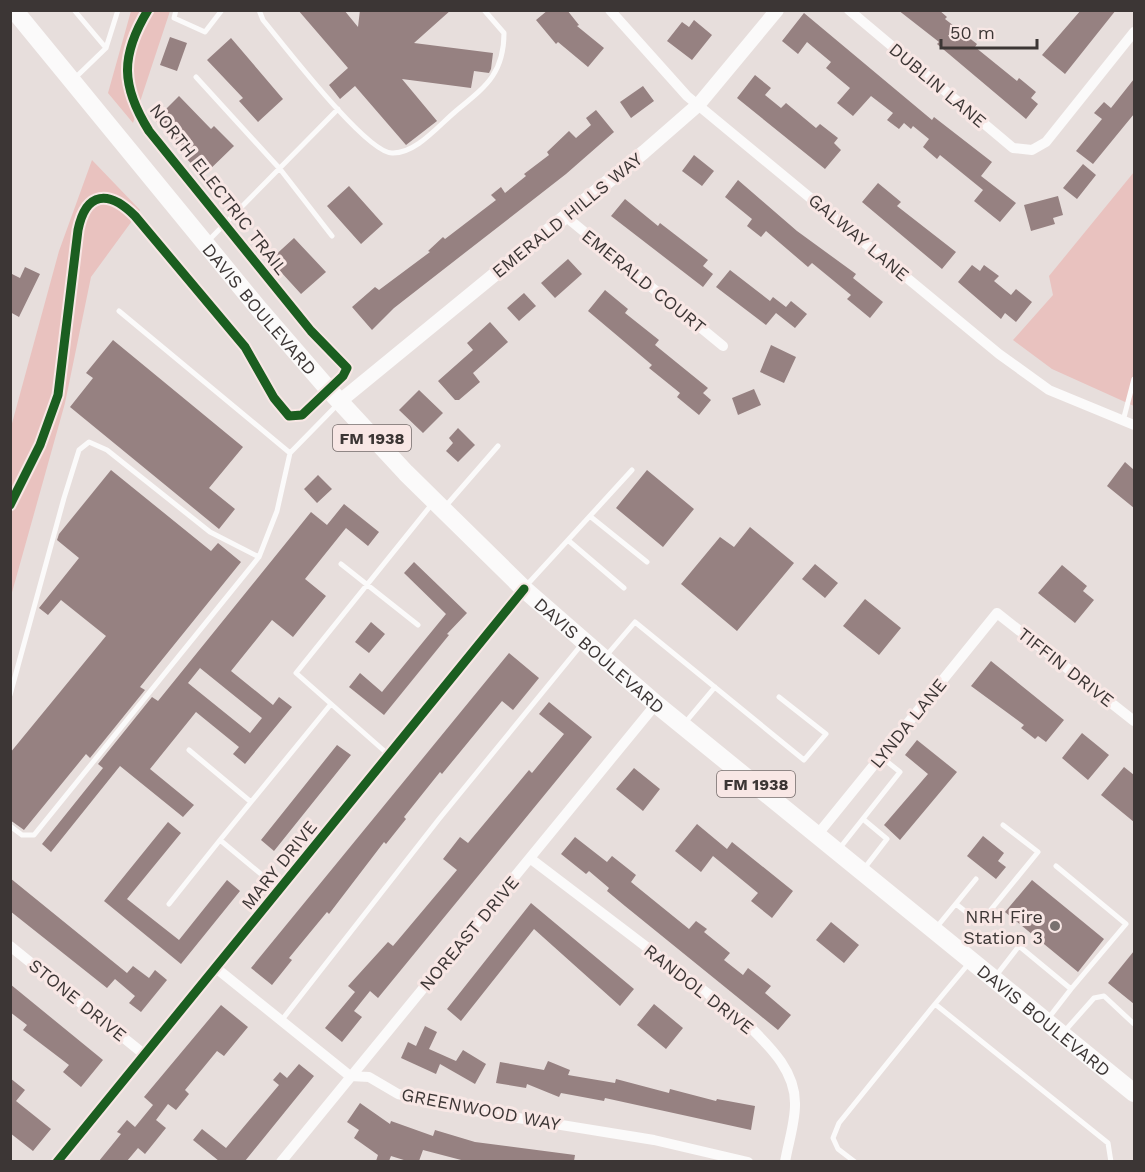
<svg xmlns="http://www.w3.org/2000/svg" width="1145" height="1172" font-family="'Work Sans',sans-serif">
<rect width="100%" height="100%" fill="#e7dedc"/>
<path fill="#e9c2bf" d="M131,11H170L133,123L108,93Z
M92,160L140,210L91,277L65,403L11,596V427L59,251Z
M1134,172V406L1052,369L1013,340L1053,295L1049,276Z"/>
<path fill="#968181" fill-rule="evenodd" d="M298,10H344L358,27L360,10H451L414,43L493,53L491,69L489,73L474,71L471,88L402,79L437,121L406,145L355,86L340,99L329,85L348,68Z
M548,10H567L579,25L577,26L604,48L588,67L558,42L556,44L536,20Z
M898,10H939L947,17L945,19L977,44L975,47L1017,81L1019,78L1036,92L1031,98L1038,104L1026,119L937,44L939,42Z
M1081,10H1116L1065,74L1042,55Z
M804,13L932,120L934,117L992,162L981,176L1016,203L1000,222L974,201L983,190L940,155L937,159L923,147L929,139L913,126L911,129L904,123L899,129L887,120L893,113L871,96L853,116L837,103L850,88L826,68L831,62L807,42L798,54L782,41Z
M694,20L712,35L692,60L667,41L682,22L689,27Z
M170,37L187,43L177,71L160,65Z
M231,38L283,99L258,122L239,101L243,98L207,60Z
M755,75L771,88L765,95L781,108L786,103L816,128L820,124L838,138L834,143L841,150L825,169L737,98Z
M1134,79V114L1093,164L1076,151L1102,119L1094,113L1104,102L1111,108Z
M643,86L654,101L631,118L620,102Z
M179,96L211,129L214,126L234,146L203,176L184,156L188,152L155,120Z
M596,110L614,132L566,174L394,308L372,330L352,307L375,287L379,290L430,252L428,251L443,237L445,239L496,200L491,195L501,187L505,193L526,176L524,174L549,155L547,152L569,131L576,138L591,125L586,118Z
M694,155L714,171L702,186L682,171Z
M1083,164L1096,175L1077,199L1063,188Z
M738,180L797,231L856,274L853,278L883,302L870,318L847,299L851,295L812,263L808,267L766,231L761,237L747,226L752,219L725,197Z
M878,183L901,202L897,206L956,252L942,269L862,202Z
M349,186L383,224L361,244L327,206Z
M1058,196L1063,215L1053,218L1055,224L1031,231L1024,205Z
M625,199L658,226L660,223L708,260L703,266L713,274L703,287L611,216Z
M294,238L326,272L301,294L270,260Z
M568,259L582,274L555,298L541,283Z
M972,265L980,271L984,265L999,276L994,281L1011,295L1016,289L1032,302L1016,322L1005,313L1001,319L958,282Z
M25,267L40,274L19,317L10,312V273L20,278Z
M730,270L770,301L773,297L786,307L791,301L807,314L795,328L776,313L766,325L716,287Z
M605,290L628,309L625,313L659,340L655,345L708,388L703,393L711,400L699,415L677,397L680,393L649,368L652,365L588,311Z
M524,293L536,306L519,321L507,308Z
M490,322L508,342L473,373L480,382L459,400H455L438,381L473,350L467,343Z
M113,340L243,447L209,488L235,509L219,529L70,407L93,378L86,373Z
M771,345L796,357L784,383L760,372Z
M754,389L761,405L738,415L732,398Z
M419,390L443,413L423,433L399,410Z
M458,428L475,445L458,462L446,451L453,443L449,438Z
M1125,462L1134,470V508L1107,486Z
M111,470L211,551L218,543L241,562L140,687L145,690L90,758L86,754L24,830L10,820V753L106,636L61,600L48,615L39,608L79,558L57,540L59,534Z
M647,470L694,509L663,547L616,508Z
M318,475L332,489L317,503L304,489Z
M344,504L379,532L368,546L346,528L305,579L326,596L293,637L272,620L231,671L273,705L279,697L292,707L245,764L233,754L239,747L196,712L150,769L194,805L183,817L120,766L51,852L42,844L103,768L98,764L152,697L158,701L311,512L327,525ZM200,668L262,718L250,733L188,683Z
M750,527L794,563L737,631L681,584L720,537L734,547Z
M414,562L467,613L447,634L449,635L384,715L349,687L360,673L382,692L446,614L404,573Z
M815,564L838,583L825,598L802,579Z
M1062,565L1087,586L1083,591L1094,600L1075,623L1038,593Z
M865,599L901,628L879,655L843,626Z
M371,622L385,634L369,653L355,642Z
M509,653L539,678L513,710L502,701L442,774L440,772L404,817L406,819L386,844L384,842L329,914L327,912L289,958L292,960L272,985L251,968Z
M991,661L1064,720L1046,742L1038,736L1035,739L1021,728L1024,725L971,686Z
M549,702L592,737L378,998L370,991L354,1011L362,1017L342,1042L325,1028L355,992L348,986L388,942L393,946L457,870L443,859L460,837L468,843L529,770L532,773L564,734L539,714Z
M1082,733L1109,755L1088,780L1062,758Z
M917,740L957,772L900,840L884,825L928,774L905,755Z
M337,745L351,755L274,851L261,840Z
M1124,767L1134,775V822L1101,795Z
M634,768L660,789L643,811L616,789Z
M168,822L181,833L127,899L179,940L227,880L240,891L181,964L104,901Z
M697,824L727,849L732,842L793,891L772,918L751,901L758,893L713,856L701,872L675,851Z
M983,836L1004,853L998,861L1006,867L996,879L967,856Z
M575,837L607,862L612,856L636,875L631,882L689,929L696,921L707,929L704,932L730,953L724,960L743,975L748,968L771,986L765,993L791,1015L778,1030L625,906L607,891L609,888L589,871L586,874L561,854Z
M10,878L127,973L133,966L149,978L155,970L167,980L141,1012L129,1003L135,996L115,979L107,988L10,911Z
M1032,880L1104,939L1078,972L1005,912Z
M531,903L634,989L620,1006L534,929L461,1021L447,1009Z
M831,922L859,945L844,963L816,940Z
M1134,951V1004L1108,983Z
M10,984L103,1060L81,1087L63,1072L69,1065L23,1030L27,1025L10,1012Z
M654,1004L683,1028L666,1049L637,1025Z
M221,1005L248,1027L224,1056L217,1051L185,1090L189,1094L176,1110L168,1104L156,1120L166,1128L145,1154L138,1148L127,1161H99L121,1134L117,1132L127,1120L135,1127L153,1105L144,1097Z
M425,1026L437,1032L429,1049L456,1061L463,1050L486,1064L475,1084L440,1064L436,1074L401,1058L408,1042L416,1046Z
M548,1061L570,1070L568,1075L615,1083L616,1079L669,1093L670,1089L716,1101L717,1099L755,1106L751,1130L605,1098L604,1101L561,1093L559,1097L527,1084L526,1088L496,1083L500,1062L544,1070Z
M299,1064L314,1076L245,1161H219L193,1140L202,1129L226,1148L279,1085L273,1080L280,1072L287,1078Z
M10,1078L25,1090L16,1101L51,1129L33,1151L10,1133Z
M360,1103L390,1124L391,1121L433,1136L435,1130L475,1142L575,1155L574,1161H465L423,1150L419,1161H407L391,1156L389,1161H376L378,1155L354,1138L359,1130L347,1122Z"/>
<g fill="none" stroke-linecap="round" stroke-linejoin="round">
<path stroke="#fbfafa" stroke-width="5" d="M74,10L106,48
M176,10L174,18L205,32L222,10
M259,10L263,20C283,44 366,153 392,153C416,154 439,125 456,111C485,87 504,74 504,33L484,10
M196,77L280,169L332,236
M75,78L106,48L118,10
M208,241L338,109
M119,311L290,453
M1123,421L1134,379
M444,508L498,446
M591,517L647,562
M569,541L624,588
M341,564L418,625
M525,587L632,470
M606,656L635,622L804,760L826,734L779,697
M10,695L64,498L79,450L89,442L107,450L210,532L259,557
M684,724L715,687
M189,750L251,802
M390,756L296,673L432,504
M10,826L22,835H34L259,557L277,511L290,453L338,404
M839,849L900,772L880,756
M863,870L887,839L863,819
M279,889L220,840L331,704
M169,904L220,840
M956,904L980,923L1038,852L1003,825
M936,928L976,879
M970,962L935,1004L1108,1143L1111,1162
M995,977L1019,946L1071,989L1126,924L1056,866
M1047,1020L1071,989
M281,1021L439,819L582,644
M1063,1033L1094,998L1104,996L1134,1024
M855,1162L838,1149L833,1138L839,1123L935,1004"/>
<path stroke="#fbfafa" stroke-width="10" d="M610,10L687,96L999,354L1049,390L1134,425
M849,10L1013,148L1032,150L1046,142L1134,32
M565,216L723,346
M818,834L997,613L1134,721
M531,859L745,1022C768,1045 796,1070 795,1105C795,1123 788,1144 785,1162
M10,946L145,1055
M216,968L350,1076L369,1077L398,1094L469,1110L654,1140L748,1162
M57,1162L524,589
M281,1162L656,704"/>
<path stroke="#fbfafa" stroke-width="14" d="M339,402L644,152L699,104L777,10"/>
<path stroke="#fbfafa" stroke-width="18" id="s1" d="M14,10L259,309L329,390L406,473L524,589L656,704L1134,1093"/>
<g stroke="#f8e7e5" stroke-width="13">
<path id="cycleway" d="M10,505L40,445L58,395L78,230C86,191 109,190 135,216L245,347L274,398L289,416L302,415L343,376L347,368L311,331L149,131C121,86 120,56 148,10
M57,1162L524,589"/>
</g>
<use href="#cycleway" stroke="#1b5e20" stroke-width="9"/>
</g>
<circle fill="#78716f" stroke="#f8e7e5" stroke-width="2" cx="1055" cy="926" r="6"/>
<g text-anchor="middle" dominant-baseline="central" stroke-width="6" stroke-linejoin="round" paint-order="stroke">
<g fill="#f8e7e5" stroke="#746b6a" stroke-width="1.5">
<rect x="333" y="425" width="78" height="26" rx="4.5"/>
<rect x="717" y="771" width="78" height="26" rx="4.5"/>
</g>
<g font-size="16" font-weight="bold" fill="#3c3635">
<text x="372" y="438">FM 1938</text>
<text x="756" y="784">FM 1938</text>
</g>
<g font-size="18" fill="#3c3635" stroke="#f8e7e5">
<text transform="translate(938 85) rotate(40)">DUBLIN LANE</text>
<text transform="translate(219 189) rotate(52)">NORTH ELECTRIC TRAIL</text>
<text transform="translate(567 215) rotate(-39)">EMERALD HILLS WAY</text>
<text transform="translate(859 237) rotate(40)">GALWAY LANE</text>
<text transform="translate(644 281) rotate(39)">EMERALD COURT</text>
<text stroke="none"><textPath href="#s1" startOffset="387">DAVIS BOULEVARD</textPath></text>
<text stroke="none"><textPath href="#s1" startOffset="873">DAVIS BOULEVARD</textPath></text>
<text transform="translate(1066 667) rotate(38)">TIFFIN DRIVE</text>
<text transform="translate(908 723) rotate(-51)">LYNDA LANE</text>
<text transform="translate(279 865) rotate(-51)">MARY DRIVE</text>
<text transform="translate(469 933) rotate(-50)">NOREAST DRIVE</text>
<text transform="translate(699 989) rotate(38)">RANDOL DRIVE</text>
<text transform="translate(78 1000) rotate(39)">STONE DRIVE</text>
<text stroke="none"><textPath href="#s1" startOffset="1448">DAVIS BOULEVARD</textPath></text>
<text transform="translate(481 1109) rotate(11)">GREENWOOD WAY</text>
</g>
<g font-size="18" fill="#3c3635" stroke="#f8e7e5" text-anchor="end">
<text x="1043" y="916">NRH Fire<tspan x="1043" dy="21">Station 3</tspan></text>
</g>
</g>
<rect width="1145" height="1172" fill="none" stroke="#3c3635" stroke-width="24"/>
<path d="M941 39v9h96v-9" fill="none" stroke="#3c3635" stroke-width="3"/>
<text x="950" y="39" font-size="18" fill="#3c3635" stroke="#f8e7e5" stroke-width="4.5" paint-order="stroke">50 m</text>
</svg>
